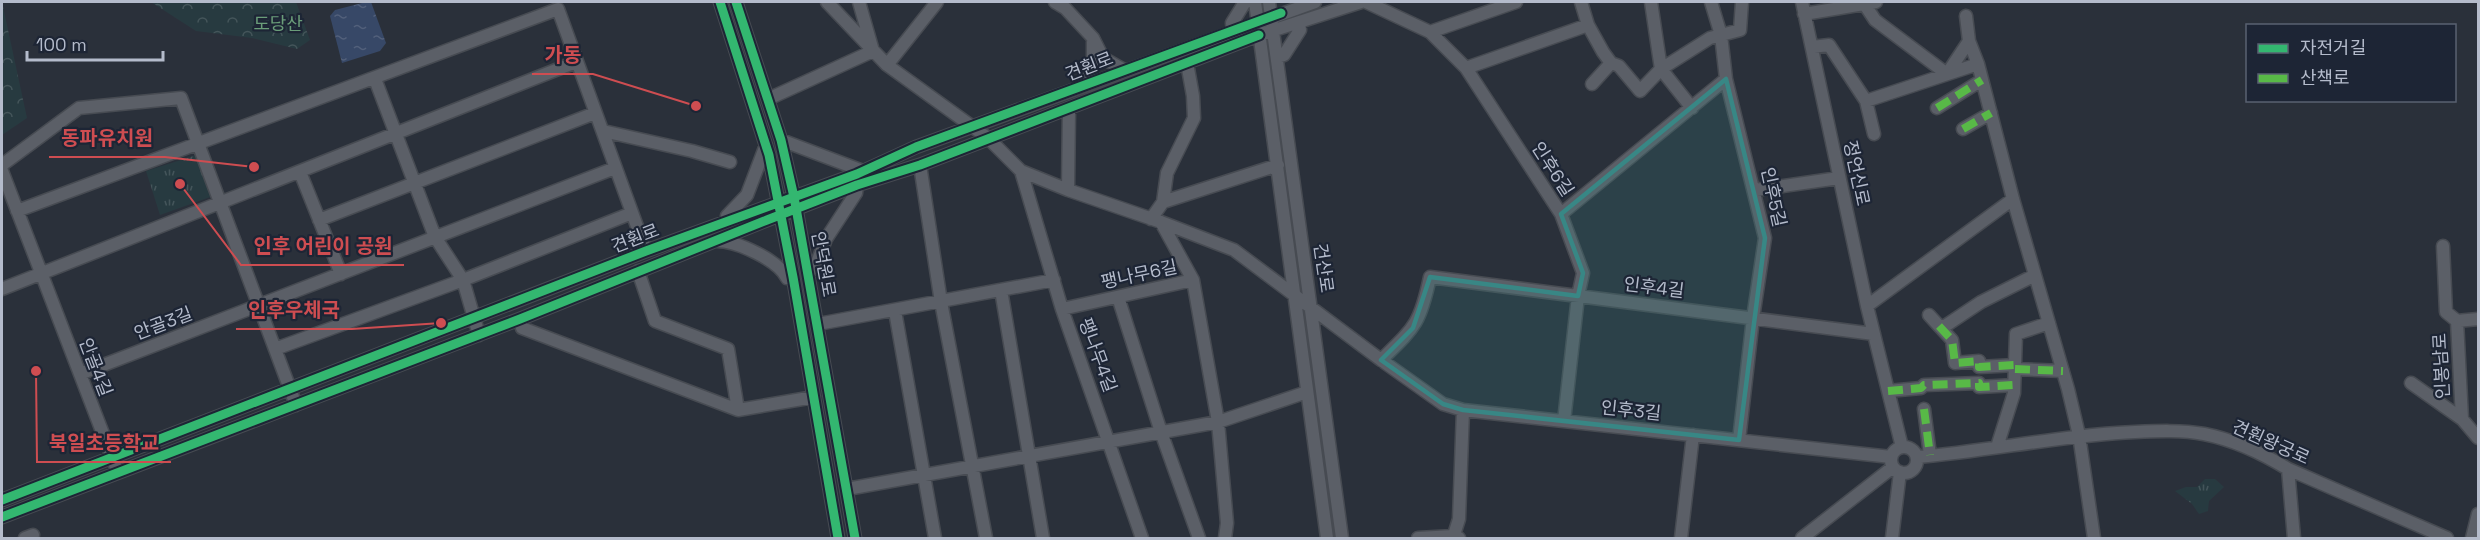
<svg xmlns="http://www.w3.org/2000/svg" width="2480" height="540" font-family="'Space Grotesk','Noto Sans KR',sans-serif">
<defs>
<pattern id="grass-tufts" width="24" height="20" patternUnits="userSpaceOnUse" patternTransform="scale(1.5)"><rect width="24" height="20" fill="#273a40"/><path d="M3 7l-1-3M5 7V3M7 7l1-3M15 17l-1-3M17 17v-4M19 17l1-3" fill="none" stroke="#44555a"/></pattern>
<pattern id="forest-crowns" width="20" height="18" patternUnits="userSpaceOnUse" patternTransform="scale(1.5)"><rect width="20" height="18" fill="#273a40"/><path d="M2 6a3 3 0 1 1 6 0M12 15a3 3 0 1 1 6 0" fill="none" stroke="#44555a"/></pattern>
<pattern id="water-ripples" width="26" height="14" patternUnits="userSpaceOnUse" patternTransform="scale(1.5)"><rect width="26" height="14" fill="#374867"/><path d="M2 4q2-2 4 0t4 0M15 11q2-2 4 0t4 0" fill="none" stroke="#52607b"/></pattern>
</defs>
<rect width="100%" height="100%" fill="#2a303a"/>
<path fill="url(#grass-tufts)" d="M200,154L213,196L160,215L146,171Z
M2205,479H2215L2224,487L2209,501L2208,511L2199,514L2192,504L2175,491L2186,487H2197Z"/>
<path fill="url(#forest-crowns)" d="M2,2L27,118L2,135Z
M151,2H296L310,40L297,49L252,38L196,31Z"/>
<path fill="url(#water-ripples)" d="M366,2H371L386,43L380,51L342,63L330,16L335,10Z"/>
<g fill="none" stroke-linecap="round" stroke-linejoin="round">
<g stroke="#474b52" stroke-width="15">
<path id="minor" d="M720,2L769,155L793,277L838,538
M736,2L781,140L794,197L855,538
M827,2L887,65L988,138L1021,171L1068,190L1161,222L1234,250L1381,360L1443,404L1463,410L1891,457
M1055,2L1065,8L1093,38L1103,58L1124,70
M1255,2L1327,538
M1269,2L1342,538
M1366,2L1430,32L1466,68L1561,214L1583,273L1578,296L1564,421
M1581,2L1588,25L1603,52L1611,63L1619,66L1640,91L1661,69L1710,38L1740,30L1742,2
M1651,2L1661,69L1692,108
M1711,2L1721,35L1726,79L1765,238L1753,318L1739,440
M1802,2L1867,306L1902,447
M1865,5L1875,20L1947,74L1969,41
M1804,14L1876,2
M1966,16L1969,41L1978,64L2013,199L2068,389L2079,435L2094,538
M1233,31L1232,23L1245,2
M1430,32L1516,2
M1812,47L1829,45L1866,101L1874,134
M1277,57L1284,55L1300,30L1299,22
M887,65L937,2
M1466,68L1588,25
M375,79L435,237L463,280L479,335
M1087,84L1093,61V42
M1592,84L1611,63
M768,99L873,51L859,2
M1866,101L1978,64
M1937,108L1982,80
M1963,129L1991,113
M603,131L692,151L730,162
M781,140L863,171
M2,165L79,108L181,98L296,405
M920,165L941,302L986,538
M2,171L115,465
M1021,171L1062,309L1142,538
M300,172L341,274
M1068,190L1069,109
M1755,190L1839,178
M1163,202L1167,173L1194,118L1193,96L1187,63
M17,211L558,9L646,251
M1561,214L1726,79
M1151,219L1163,202L1278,165
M319,220L595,113
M729,221L727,216L747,195L766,145
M1161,222L1193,280L1218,422L1227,523L1225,538
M717,241C737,241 778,260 787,278L793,277
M2443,246L2446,312L2457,321
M638,271L655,321L728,349L738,410
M809,271L815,268L826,239L856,193L857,185
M2,289L576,62
M1001,290L1043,538
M1118,297L1161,432L1199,538
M1867,306L2013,199
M1062,309L1193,280
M895,311L935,538
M1929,315L1939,326H1945L1981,302L2035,275
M520,319L522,328L738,410L814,397
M2457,321L2462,419
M2457,321L2478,319
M818,324L1054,280
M1939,326L1952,340L1955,363L1979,361V367L2015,365
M275,349L463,280L632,213
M1381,360C1415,327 1420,324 1430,277L1874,334
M2015,369L2063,371
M80,374L615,168
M2411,383L2462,419L2478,438
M1888,391L1921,388L1924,385L1979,383V387L2014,385
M1924,409L1930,455
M1997,447L2014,393L2016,334L2049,323
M1891 460a13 13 0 1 1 26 0a13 13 0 1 1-26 0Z
M1917,457C1990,451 2062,435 2135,432C2158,431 2182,430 2204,434C2235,440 2262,453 2288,469L2447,538
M2288,469L2294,538
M847,489L1218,422L1307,392
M2,500L646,251L857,174L916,147L1315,2
M2,517L520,319L767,220L857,185L920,165L1259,35L1361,2
M25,538L33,535
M1418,538L1453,536L1459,538
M1453,538L1459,519L1463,410
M1681,538L1693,435
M1802,538L1893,467
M1892,538L1900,472
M2472,538L2478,514"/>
</g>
<use href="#minor" stroke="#5b5f67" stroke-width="12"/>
<path stroke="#58b947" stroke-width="8" stroke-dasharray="15 8" stroke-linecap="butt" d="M1937,108L1982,80
M1963,129L1991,113
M1939,326L1952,340L1955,363L1979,361V367L2015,365
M2015,369L2063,371
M1888,391L1921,388L1924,385L1979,383V387L2014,385
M1924,409L1930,455"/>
<g stroke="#1d2535" stroke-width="13">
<path id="cycleway" d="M720,2L769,155L793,277L838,538
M736,2L781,140L794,197L855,538
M2,500L646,251L857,174L916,147L1281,13
M2,517L520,319L767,220L857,185L920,165L1259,35"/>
</g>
<use href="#cycleway" stroke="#33b770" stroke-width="9"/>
</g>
<path fill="#388785" fill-opacity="0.2" stroke="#388785" stroke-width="4.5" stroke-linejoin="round" d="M1726,79L1765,238L1739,440L1463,410L1443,404L1381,360L1413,328L1430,277L1578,296L1583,273L1561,214Z"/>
<g text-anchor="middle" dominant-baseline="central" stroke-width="4.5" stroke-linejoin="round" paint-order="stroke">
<g font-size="18" fill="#6a9d79" stroke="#1d2535">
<text x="278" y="23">도당산</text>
</g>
<g font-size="18" fill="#b4bbcb" stroke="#1d2535">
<text transform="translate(1089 66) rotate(-21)">견훤로</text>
<text transform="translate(1553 169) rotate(57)">인후6길</text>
<text transform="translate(1857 173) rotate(78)">정언신로</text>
<text transform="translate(1774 197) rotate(78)">인후5길</text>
<text transform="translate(635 238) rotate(-21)">견훤로</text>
<text transform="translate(824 264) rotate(80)">안덕원로</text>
<text transform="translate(1324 268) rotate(82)">건산로</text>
<text transform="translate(1139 274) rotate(-12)">팽나무6길</text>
<text transform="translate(1654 287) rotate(7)">인후4길</text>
<text transform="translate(163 323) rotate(-21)">안골3길</text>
<text transform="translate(1098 355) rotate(70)">팽나무4길</text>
<text transform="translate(2441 366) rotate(-93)">인봉남로</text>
<text transform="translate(96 367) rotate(69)">안골4길</text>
<text transform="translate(1631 410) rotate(6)">인후3길</text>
<text transform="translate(2271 442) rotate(24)">견훤왕궁로</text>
</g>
</g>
<path fill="none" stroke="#ce4d51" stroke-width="2" d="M696 106L593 74H532M254 167L165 157H49M180 184L241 265H404M441 323L352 329H236M36 371L37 462H171"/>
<g fill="#ce4d51" stroke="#1d2535" stroke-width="2">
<circle cx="696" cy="106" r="6"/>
<circle cx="254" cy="167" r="6"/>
<circle cx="180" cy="184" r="6"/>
<circle cx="441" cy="323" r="6"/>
<circle cx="36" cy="371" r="6"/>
</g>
<g font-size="20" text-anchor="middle" font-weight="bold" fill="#ce4d51" stroke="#1d2535" stroke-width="4.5" stroke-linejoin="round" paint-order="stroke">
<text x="563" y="62">가동</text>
<text x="107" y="145">동파유치원</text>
<text x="323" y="253">인후 어린이 공원</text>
<text x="294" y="317">인후우체국</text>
<text x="104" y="450">북일초등학교</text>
</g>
<rect width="2480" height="540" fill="none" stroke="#b4bbcb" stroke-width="6"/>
<rect x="2246" y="24" width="210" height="78" fill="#1d2535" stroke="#596171" stroke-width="1.5"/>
<rect x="2258" y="44" width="30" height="9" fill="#33b770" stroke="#596171" stroke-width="1.5"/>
<text x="2300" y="54" font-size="18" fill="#b4bbcb">자전거길</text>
<rect x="2258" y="74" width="30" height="9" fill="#58b947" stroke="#596171" stroke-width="1.5"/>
<text x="2300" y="84" font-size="18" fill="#b4bbcb">산책로</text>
<path d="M27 51v9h136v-9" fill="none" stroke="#b4bbcb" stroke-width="3"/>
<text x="36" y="51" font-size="18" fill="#b4bbcb" stroke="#1d2535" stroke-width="4.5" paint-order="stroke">100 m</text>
</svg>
